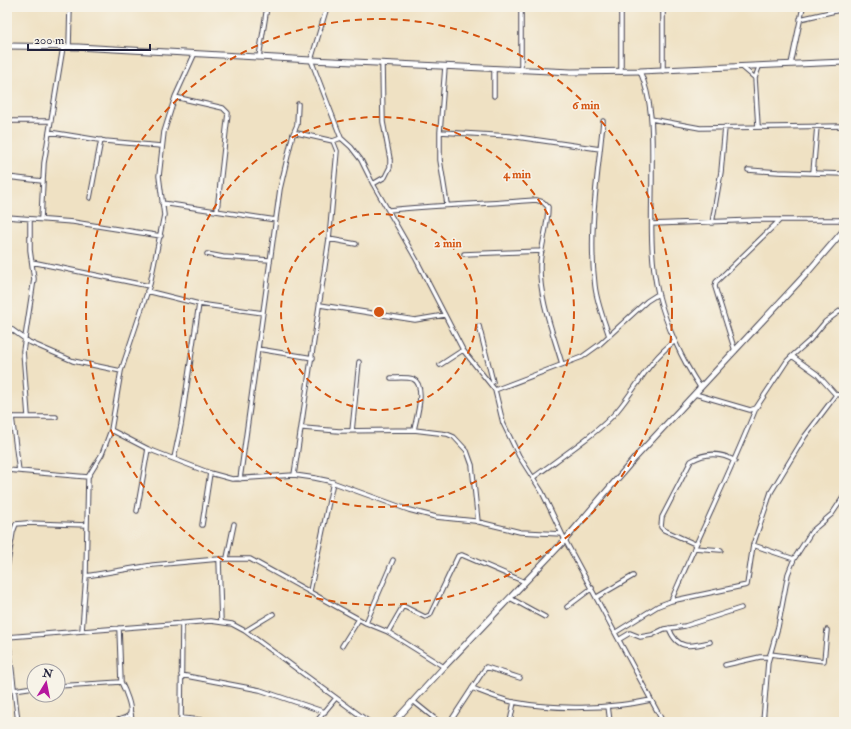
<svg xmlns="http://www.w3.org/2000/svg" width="851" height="729" font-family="'IM FELL Double Pica',serif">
<rect width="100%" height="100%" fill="#f7f3e8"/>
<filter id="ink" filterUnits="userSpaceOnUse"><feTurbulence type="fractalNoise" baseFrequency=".025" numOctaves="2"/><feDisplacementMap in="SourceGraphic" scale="8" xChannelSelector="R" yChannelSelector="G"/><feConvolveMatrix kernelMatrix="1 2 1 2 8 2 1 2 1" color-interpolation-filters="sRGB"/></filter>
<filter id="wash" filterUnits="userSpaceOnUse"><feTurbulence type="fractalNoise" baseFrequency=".012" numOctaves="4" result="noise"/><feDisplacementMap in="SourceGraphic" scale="16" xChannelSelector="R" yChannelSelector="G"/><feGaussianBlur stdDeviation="0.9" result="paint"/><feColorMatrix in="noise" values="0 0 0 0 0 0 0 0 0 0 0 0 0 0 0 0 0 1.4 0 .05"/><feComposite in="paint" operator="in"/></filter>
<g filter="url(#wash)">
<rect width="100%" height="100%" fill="#efe1c3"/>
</g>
<g filter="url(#ink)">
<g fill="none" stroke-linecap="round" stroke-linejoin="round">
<g stroke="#413f4f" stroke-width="5.5">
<path id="street" d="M327,7L311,60L341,138L351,147L361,160L373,184L416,259L463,350L495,390L503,423L519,456L542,492L565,540L663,722
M800,19L844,9
M69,47L70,7
M259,57L267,7
M791,64L803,7
M445,67L440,132V160L447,204
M742,67L755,78L758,126
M521,71V7
M640,71C654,104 652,138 652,173C652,213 649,254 658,293C666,325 682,360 700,387
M663,71V7
M621,72V7
M755,78L759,67
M494,96V69
M175,97L223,108L228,113L217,211
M651,119L700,128L844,126
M7,121H50
M603,121C598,176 588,230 595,286C597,303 604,320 609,336
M49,132L105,141L161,146
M440,132L510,136L600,149
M293,134L297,125L298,104
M748,170L778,172L844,174
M813,173L817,126
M7,177L42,181
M373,184L385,177L390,167V159L383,122L382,64
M90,198L101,140
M162,203L276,220
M389,210C438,205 487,204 536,200L543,202L548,207C548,227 541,245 540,265C539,298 553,333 562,364
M7,217L73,222L161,236
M41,219L44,163L63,47
M712,223L721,172L725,127
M652,224L756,220H844
M329,239L356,244
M207,254L223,257L270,260
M464,254L542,251
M32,262L149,286
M147,291L199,304L263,313
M320,305L415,320L445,315
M7,326L29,342L73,361L121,371
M479,326L493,382
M258,349L313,358
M735,351L715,287L716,282L780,220
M792,356L810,340L825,322L844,308
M440,365L463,350
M391,378C398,378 407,377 413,379C427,385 416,419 414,430
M495,390L582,357L600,344L647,301L658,294
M695,394L750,410L756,408L787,361L792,356L817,374L836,395L844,394
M28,416L23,351L34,279L30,250V219
M7,417H56
M12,417L19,471
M303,428L339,431L414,430L447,434L454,437L467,451L472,465L478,522
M111,430L148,449L210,473L232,479L294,475L315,478L329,481L409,510L436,517L475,521L520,532L562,534
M352,431L359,362
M174,458L181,425L199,304
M7,470L88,477
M294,475L329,239L337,151L333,141
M534,477C558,459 598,433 617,411C638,386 648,361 675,341
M240,479L280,189L292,138L293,134L297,133L333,141L341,138
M137,511L148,449
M202,525L210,473
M695,544L664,530L661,527L662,517L691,461C706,452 720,452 735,461
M753,545L794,559
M694,548L721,550
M227,558L234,524
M219,559L221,622
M7,568L13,532L16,524L27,523L87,525
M86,576L153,565L219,559H250L366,623L388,632L444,667
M310,591L333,482
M597,597L633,576
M510,598L545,617
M671,601C699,536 730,473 756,408
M567,607L592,588
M366,623L393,560
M119,628L121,682
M669,628C677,650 690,647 710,642
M82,631L86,576L88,477L102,454L111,430L121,371L150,284L164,215L159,176L164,132L175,97L195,53
M245,631L273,614
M388,632L403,606L425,617L430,615L458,556L462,555L525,582
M616,632L658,606L671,601L747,585L753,545L771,492L805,436L836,395
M7,637L211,621L232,624L245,631L369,722
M8,637L18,722
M620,639L630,633L640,637L652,635L664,629L685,626L741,608
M342,646L359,619
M770,654L824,661L827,630
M725,665L760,657H769
M181,675L260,690L325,712
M58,686L121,682C124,688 134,710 129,715C126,719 116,720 112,722
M472,688C485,693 499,699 513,702C554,710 610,709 651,700
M14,690L34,687
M413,701L439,722
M608,706L610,722
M131,713L132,722
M181,718L221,722
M181,722L182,623
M316,722L336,698
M450,722L486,667L520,678
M510,722L514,702
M763,722L768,662L778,627L788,574L794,559L812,531L832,514L844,496"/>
</g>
<g stroke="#413f4f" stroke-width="7">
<path id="secondary" d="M7,46L78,47L311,60L571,72L640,71L844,62
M394,722L444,667L565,540L635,458L807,273L844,230"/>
</g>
<use href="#street" stroke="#fff" stroke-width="3.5"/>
<use href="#secondary" stroke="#fff" stroke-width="5"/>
</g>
</g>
<g fill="none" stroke="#d45411" stroke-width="2" stroke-dasharray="7 5">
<circle cx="379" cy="312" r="98"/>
<circle cx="379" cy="312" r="195"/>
<circle cx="379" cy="312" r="293"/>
</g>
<circle cx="379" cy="312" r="6" fill="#d45411" stroke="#f7f3e8" stroke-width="2"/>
<g font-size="12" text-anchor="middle" font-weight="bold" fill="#d45411" stroke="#f7f3e8" stroke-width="3" stroke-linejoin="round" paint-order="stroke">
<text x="586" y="109">6 min</text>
<text x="517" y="178">4 min</text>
<text x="448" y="247">2 min</text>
</g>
<rect width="851" height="729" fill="none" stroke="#f7f3e8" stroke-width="24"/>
<g transform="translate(46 683) rotate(10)"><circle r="19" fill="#f7f3e8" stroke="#a29fa3"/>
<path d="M0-3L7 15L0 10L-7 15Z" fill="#b5179e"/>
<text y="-6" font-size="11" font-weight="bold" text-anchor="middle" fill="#22223b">N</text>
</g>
<path d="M28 44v6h122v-6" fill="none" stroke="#22223b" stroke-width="2"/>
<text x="34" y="44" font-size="12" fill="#22223b" stroke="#f7f3e8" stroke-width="3" paint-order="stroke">200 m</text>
</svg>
